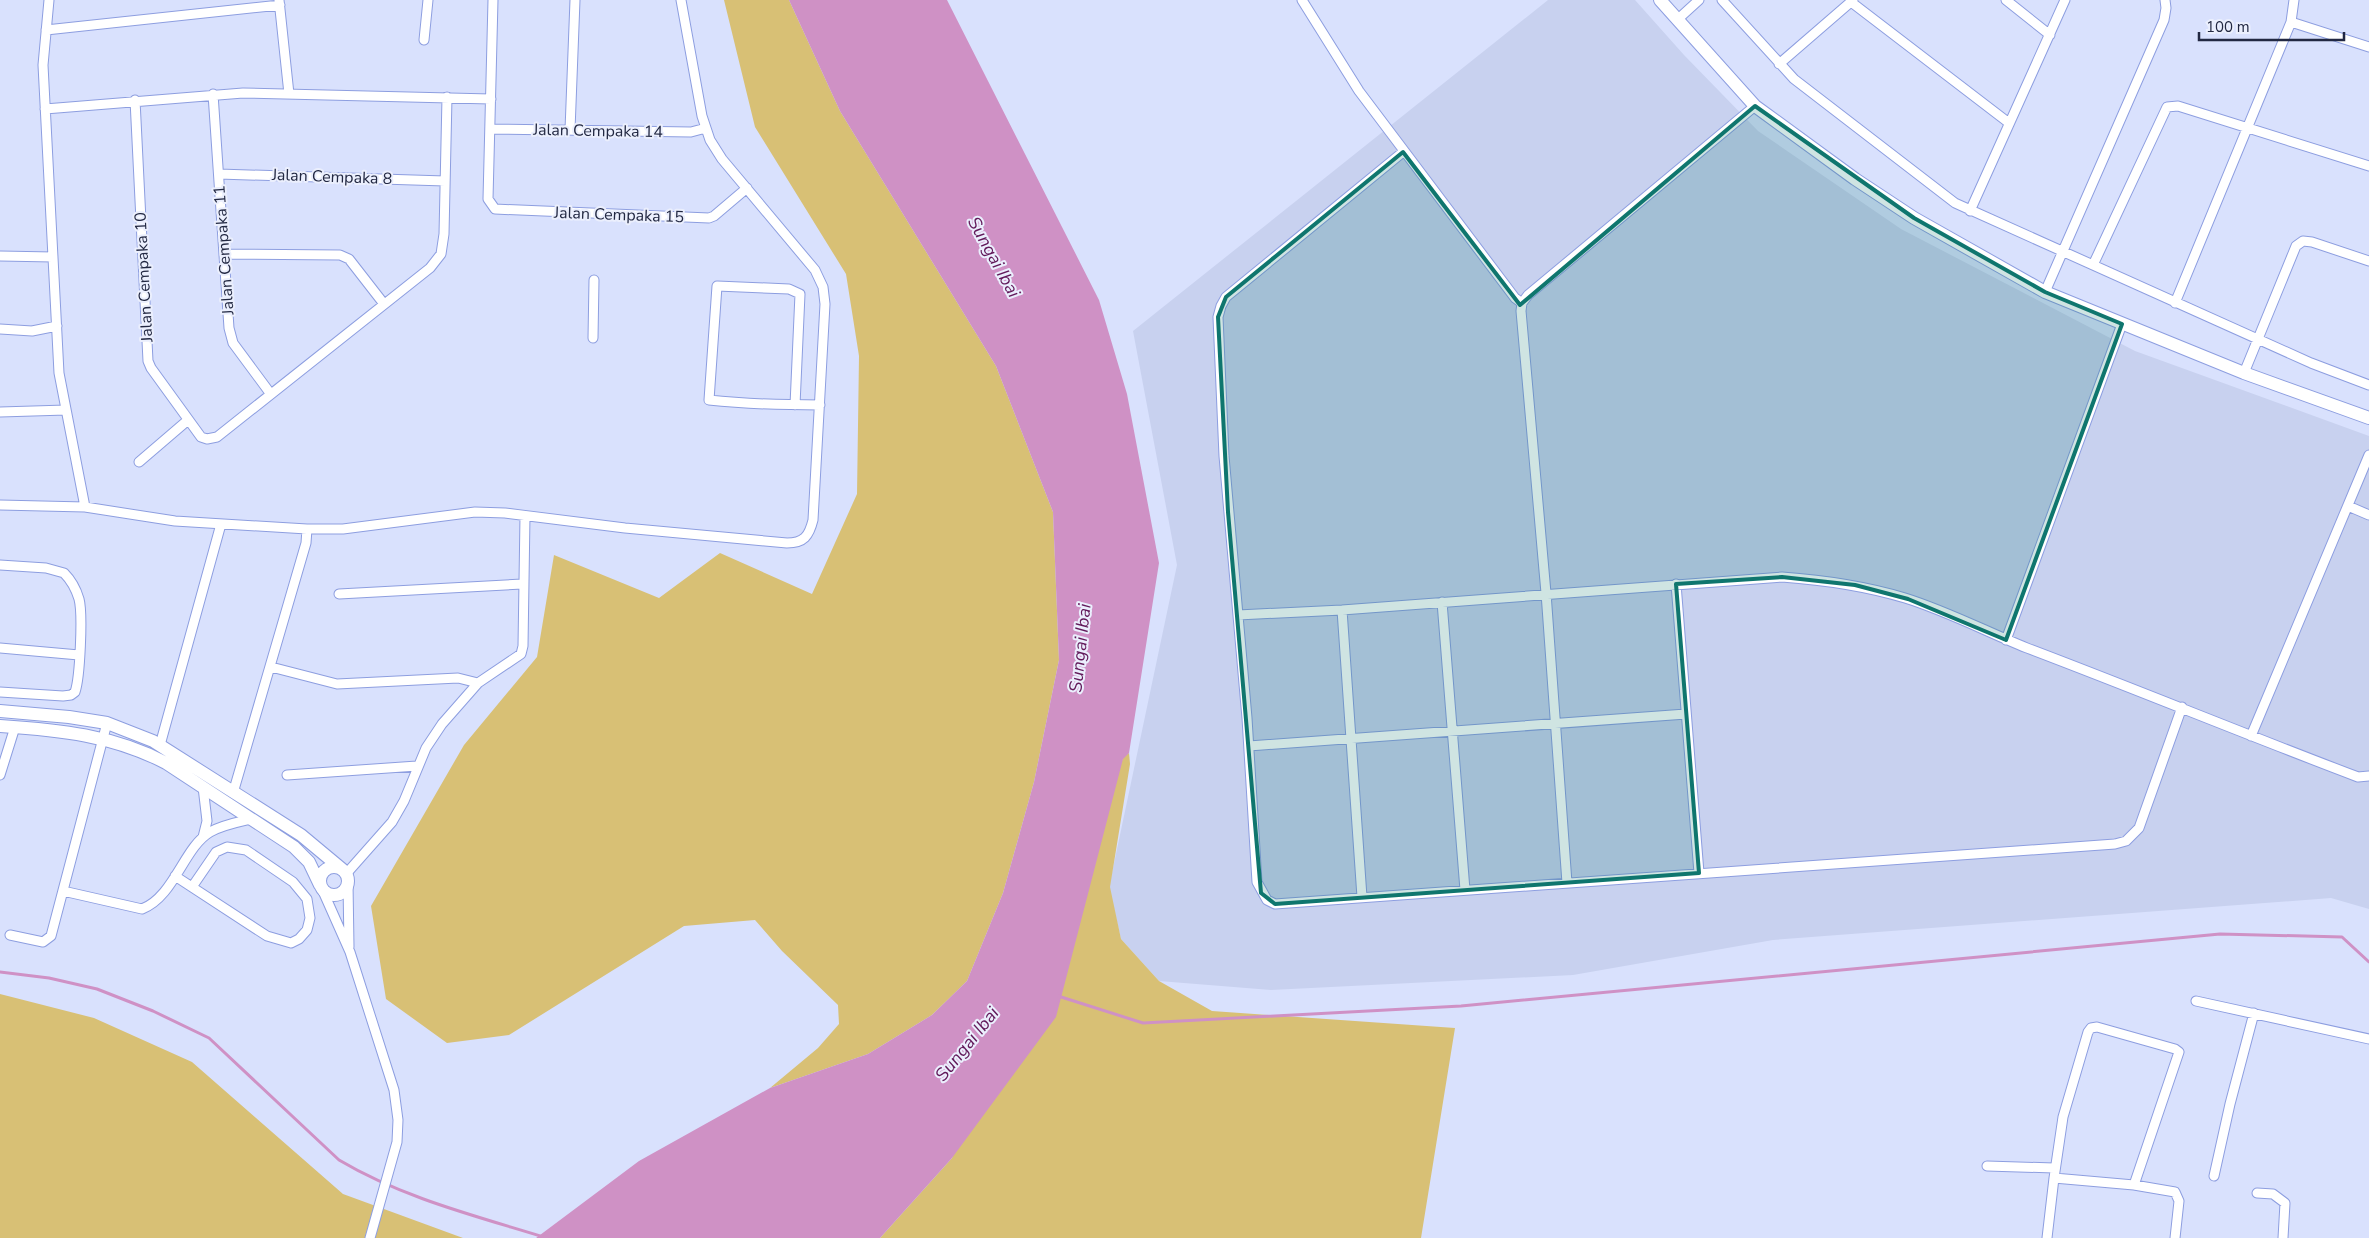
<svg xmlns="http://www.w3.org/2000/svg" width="2369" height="1238" font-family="'Nunito Sans',sans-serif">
<rect width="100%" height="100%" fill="#d9e1fd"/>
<path fill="#c8d1ef" d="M1548,0H1635L1684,55L1758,131L1901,229L2135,351L2369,436V909L2331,898L1773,940L1573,975L1271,990L1159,981L1121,939L1109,887L1177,565L1133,331Z"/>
<path fill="#d8c075" d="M724,0H789L840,111L996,366L1053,512L1059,660L1034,782L1003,893L967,981L932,1015L868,1054L770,1088L818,1048L839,1024L838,1005L782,951L755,920L684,926L509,1035L447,1043L386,999L371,906L464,745L537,657L554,555L659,598L720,553L812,594L857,494L859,356L846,274L755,127Z
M1129,753L1130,764L1110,887L1121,939L1159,981L1212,1011L1455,1028L1421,1238H880L952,1158L1124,756Z
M0,994L94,1018L192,1062L343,1194L463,1238H0Z"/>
<path fill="#cf91c5" d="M789,0H947L1099,300L1127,394L1159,563L1129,753L1123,759L1056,1017L952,1158L880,1238H536L639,1161L770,1088L868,1054L932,1015L967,981L1003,893L1034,782L1059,660L1053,512L996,366L840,111Z"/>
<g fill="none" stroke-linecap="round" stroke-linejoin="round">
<path stroke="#cf91c5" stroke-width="3" d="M0,972L49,978L97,989L153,1011L209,1038L339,1160C403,1198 476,1216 547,1238
M1058,996L1143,1023L1461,1006L2220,934L2342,937L2369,962"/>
<g stroke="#8d9ee0" stroke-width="11">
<path id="street" d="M49,0L43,65L59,373L85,507
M279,0L289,94
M493,0L488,199L495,209L709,218L714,216L747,188
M1302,0L1359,91L1515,298L1522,303
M1722,0L1794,79L1955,203L2311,363L2369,385
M2006,0L2050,35
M2294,0L2291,22L2369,47
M1851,2L2009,123
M1677,20L1699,0
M46,30L280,5
M424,40L428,0
M1779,64L1853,0
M213,94L229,328L233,343L270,393
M135,100L148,361L151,368L201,437L207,439L217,437L430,268L441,254L444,234L447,97
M45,109L243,93L491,99
M490,129L691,132L706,128
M570,130L575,0
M1403,152L1226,297L1221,306L1218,317L1224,456L1247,718L1257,882L1267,900L1275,904L2115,844L2126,841L2139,828L2182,707
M219,174L445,181
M1970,211L2065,0
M224,254L340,255L349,259L384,304
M0,256L53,257
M2093,265L2167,107L2178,106L2369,166
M2045,292L2164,20L2166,8L2165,0
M2175,303L2291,22
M0,329L32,331L57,326
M593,338L594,280
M2244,373L2296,246L2303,241L2312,242L2369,261
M795,405L800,294L789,289L717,286L709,400C746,404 783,405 820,405
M0,412L66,410
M139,462L188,420
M0,505L85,507L175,521L307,529H343L475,512L505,513L625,528L787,543C804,543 809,536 813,520L825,304L823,287L815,270L722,159L710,140L702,116L681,0
M2348,506L2369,515
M0,565L46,568L64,573C71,580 76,589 79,599C83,614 80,678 75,692L71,695L63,696L0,692
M1676,584L1699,873
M339,594L522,584
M1442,602L1465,890
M1342,610L1362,897
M1238,615L1342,610L1782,577C1824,580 1865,586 1905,598C1947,611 1987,632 2027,648C2138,690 2247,735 2358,777L2369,776
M2006,640L2122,324
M0,648L79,655
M271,667L337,684L458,678L478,683
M2251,736L2369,455
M160,745L221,524
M1249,746L1686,714
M0,775L15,727
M287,775L417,766
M233,793L306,543L307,529
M203,837L207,821L203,787
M346,874L392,822L404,801L426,748L442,724L478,683L521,654L523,646L525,516
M175,876L267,936L291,943L299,939L307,930L310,918L307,899L293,882L246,850L227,847L216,852L192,887
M348,883L349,947
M1567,883L1546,593L1521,311L1522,303L1528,295L1755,106
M322,889L350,952L394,1090L398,1120L397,1142L370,1238
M63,891L142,909C174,897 184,847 210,832C222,825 238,822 251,819
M10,935L43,942L51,936L107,723
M2196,1001L2369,1039
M1987,1166L2054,1168
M2214,1176L2230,1104L2254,1013
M2134,1185L2179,1052L2175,1049L2097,1027L2091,1028L2088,1032L2063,1117L2054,1178L2134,1185L2175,1192L2179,1201L2175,1238
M2257,1193L2273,1194L2285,1203L2283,1238
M2047,1238L2054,1178"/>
</g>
<g stroke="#8d9ee0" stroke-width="14">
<path id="secondary" d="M1660,0L1755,106L1855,179L1914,218L2045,292L2244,373L2369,418
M0,711L69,717L107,723L153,741L301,835L343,870
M0,726C59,730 113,735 166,763L294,847L309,862L320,885
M320 881a14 14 0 1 1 28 0a14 14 0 1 1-28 0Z"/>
</g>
<use href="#street" stroke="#fff" stroke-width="9"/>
<use href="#secondary" stroke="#fff" stroke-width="12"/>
</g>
<path fill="#0f766e" fill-opacity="0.2" stroke="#0f766e" stroke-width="4" stroke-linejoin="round" d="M1755,106L1914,218L2045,292L2122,324L2006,640L1908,599L1855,585L1782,577L1676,584L1699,873L1275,904L1261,893L1228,512L1218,317L1226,297L1403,152L1520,305Z"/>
<g text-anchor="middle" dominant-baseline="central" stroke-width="4" stroke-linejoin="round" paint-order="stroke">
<g font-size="16" fill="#222842" stroke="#ebeffd">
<text transform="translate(598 131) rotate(1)">Jalan Cempaka 14</text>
<text transform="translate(332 177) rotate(2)">Jalan Cempaka 8</text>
<text transform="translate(619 215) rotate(2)">Jalan Cempaka 15</text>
<text transform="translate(224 250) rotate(-94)">Jalan Cempaka 11</text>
<text transform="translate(144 277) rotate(-93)">Jalan Cempaka 10</text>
</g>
<g font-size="18" font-style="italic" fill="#611859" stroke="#ebeffd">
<text transform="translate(994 257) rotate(61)">Sungai Ibai</text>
<text transform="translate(1080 648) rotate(-84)">Sungai Ibai</text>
<text transform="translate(967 1044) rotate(-51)">Sungai Ibai</text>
</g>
</g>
<path d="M2199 32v8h145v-8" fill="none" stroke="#222842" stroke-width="2.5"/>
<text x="2206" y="32" font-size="15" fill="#222842" stroke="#ebeffd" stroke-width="4" paint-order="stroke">100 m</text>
</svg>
